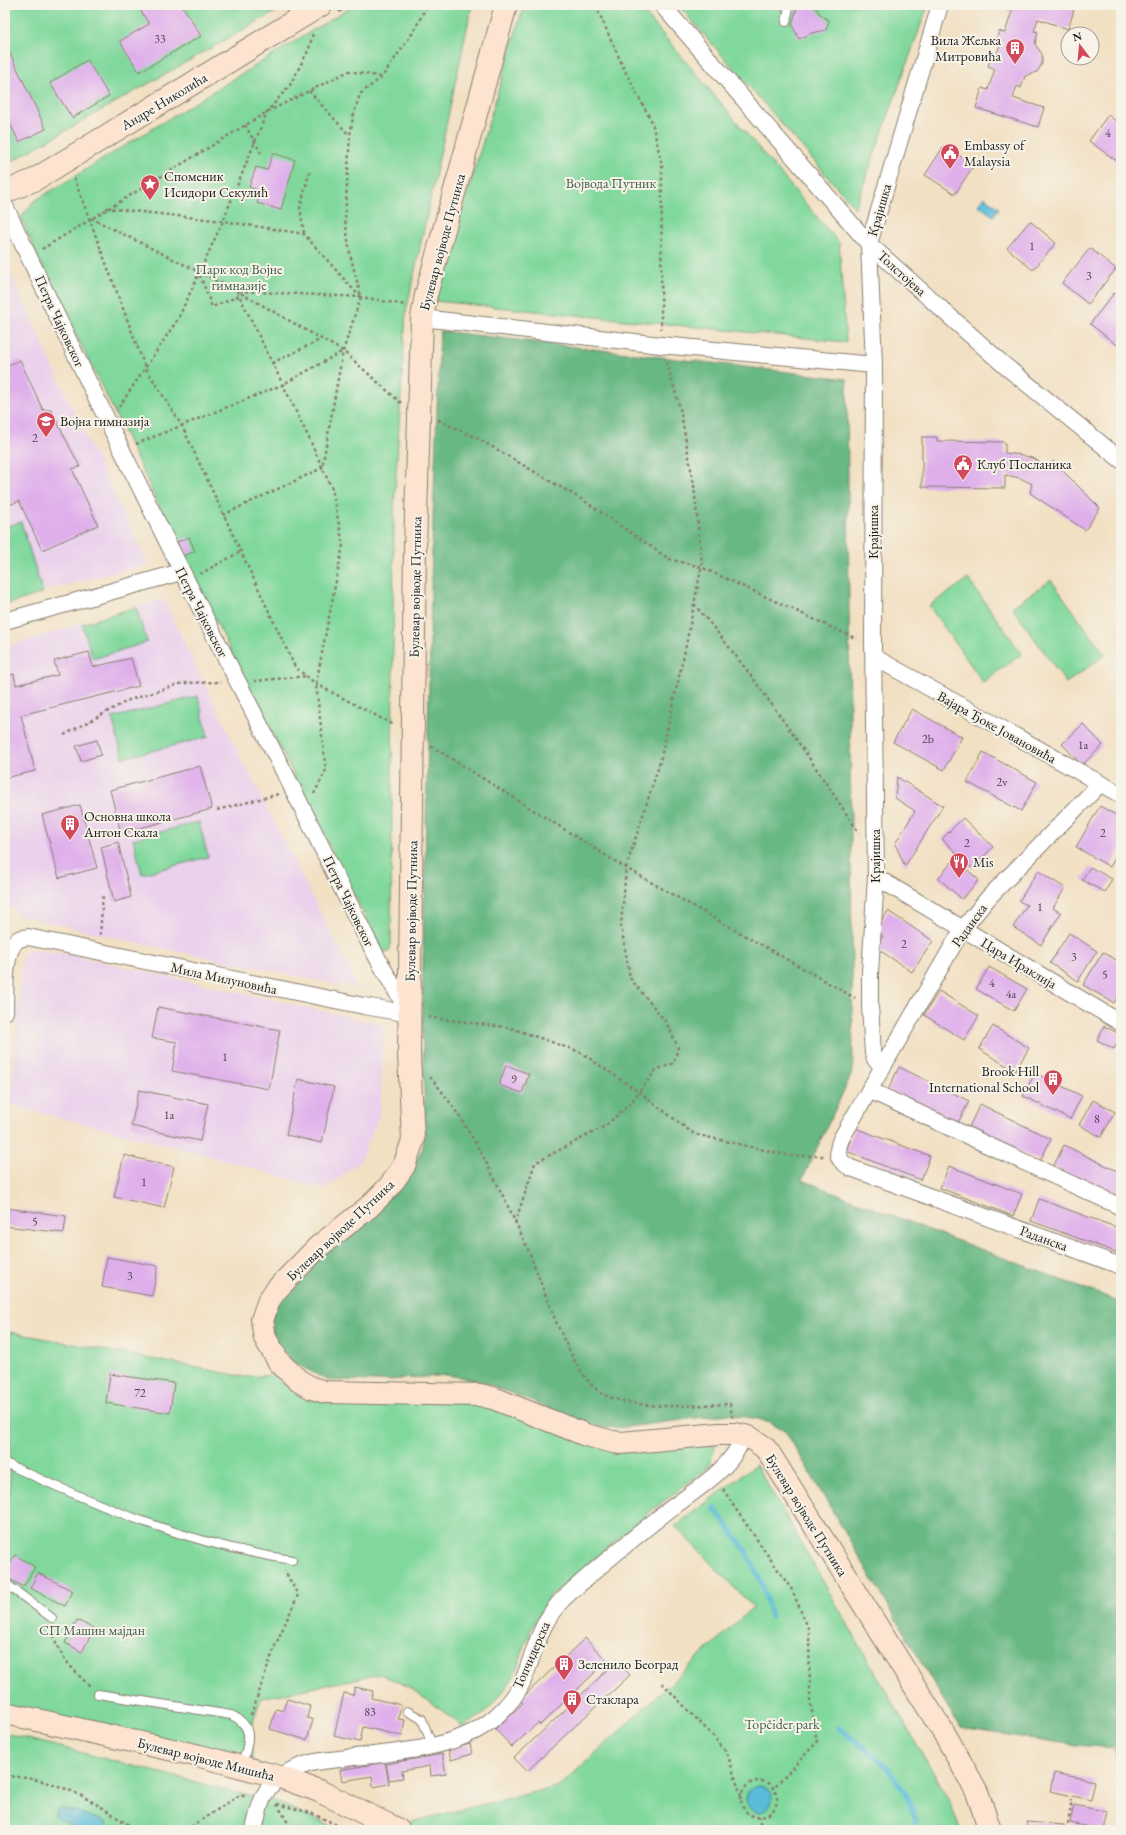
<svg xmlns="http://www.w3.org/2000/svg" width="1126" height="1835" font-family="'EB Garamond',serif">
<rect width="100%" height="100%" fill="#f7f3e8"/>
<filter id="ink" filterUnits="userSpaceOnUse"><feTurbulence type="fractalNoise" baseFrequency=".025" numOctaves="2"/><feDisplacementMap in="SourceGraphic" scale="8" xChannelSelector="R" yChannelSelector="G"/><feConvolveMatrix kernelMatrix="1 2 1 2 8 2 1 2 1" color-interpolation-filters="sRGB"/></filter>
<filter id="wash" filterUnits="userSpaceOnUse"><feTurbulence type="fractalNoise" baseFrequency=".012" numOctaves="4" result="noise"/><feDisplacementMap in="SourceGraphic" scale="16" xChannelSelector="R" yChannelSelector="G"/><feGaussianBlur stdDeviation="0.9" result="paint"/><feColorMatrix in="noise" values="0 0 0 0 0 0 0 0 0 0 0 0 0 0 0 0 0 1.4 0 .05"/><feComposite in="paint" operator="in"/></filter>
<g filter="url(#wash)">
<rect width="100%" height="100%" fill="#f2e0c3"/>
<path fill="#ead1ec" d="M5,261L72,408L148,564L5,600Z
M163,599L236,748L351,972L356,988L138,943L19,915L9,905L5,896V647Z
M28,949L67,954L384,1025L380,1114L360,1161L325,1189L195,1152L11,1105L22,960Z"/>
<path fill="#80d89d" stroke="#4e7a5c" d="M5,5H287L5,165Z
M354,5H472L406,312L394,508L391,944L389,951L383,952L183,556L115,413L37,256L21,218L33,202Z
M524,5H638L839,243L846,342L435,301Z
M678,5H928L855,208L687,15Z
M21,522L43,593L5,605V527Z
M968,579L1022,654L983,682L929,606Z
M1051,580L1105,655L1066,683L1012,607Z
M136,607L147,642L93,659L82,624Z
M198,696L208,737L123,758L112,718Z
M199,822L208,857L142,874L133,839Z
M10,1332L245,1377L272,1375L291,1389L315,1399L492,1403L586,1444L716,1445L708,1468L652,1510L550,1596L532,1627L513,1678L492,1706L483,1714L462,1727L455,1720L409,1687L380,1674L261,1698L251,1727L252,1761L5,1706V1491L10,1494Z
M756,1465L950,1802L960,1830H398L402,1824L560,1786L753,1607L675,1526Z
M5,1733L262,1799L273,1800L339,1830H5Z"/>
<path fill="#68b884" stroke="#426a50" d="M440,331L847,379L853,1071L802,1180L942,1235L1121,1302V1804L1115,1748L1076,1745L960,1728L786,1432L770,1423L758,1419L728,1414L627,1427L601,1428L477,1380L447,1375L378,1381L327,1380L293,1362L281,1349L273,1335L272,1320L275,1304L415,1164L423,1147L425,1125L422,1010L432,546Z"/>
<path fill="#5abcd8" stroke="#3b6c7a" d="M984,197L999,208L993,216L978,205Z
M746 1799a13 13 0 1 1 26 0a13 13 0 1 1-26 0Z
M59,1809L78,1812L107,1823L102,1830L75,1828L54,1816Z"/>
<g fill="none" stroke-linecap="round" stroke-linejoin="round">
<path stroke="#5abcd8" stroke-width="5" d="M714,1508L746,1551L763,1586L771,1617
M839,1728L884,1764L905,1792L916,1820L913,1830
M72,1830L75,1828"/>
</g>
<g id="blocks">
<path fill="#dfafeb" d="M137,5H182L201,36L139,72L120,41L149,24Z
M800,5H814L819,13L829,21L826,30L812,33L799,39L792,25L797,7Z
M1007,5H1059L1074,10L1068,29L1038,19L1034,31L1038,32L1035,44L1042,54V64L1037,72L1025,76L1021,88L1017,86L1013,98L1044,108L1038,127L976,108L982,88L988,90L995,69L988,66L992,55L996,56L1000,45L995,43L999,31L1005,33L1012,11L1006,10Z
M5,43L46,129L19,142L5,113Z
M87,60L109,96L72,118L50,83Z
M1108,115L1121,125V159L1118,162L1089,141Z
M944,146L974,165L955,194L925,175Z
M273,153L295,160L281,210L257,203L261,191L249,187L256,167L267,170Z
M1030,221L1056,243L1033,270L1007,248Z
M1090,248L1116,269L1088,304L1062,283Z
M1114,293L1121,299V340L1117,345L1090,324Z
M20,360L43,410H51L80,467L72,469L98,525L42,550L19,501L5,507V367Z
M922,437H937V441L1005,442V453L1022,455L1035,459L1047,468L1053,461L1100,508L1085,530L1030,493L1032,484L1020,478L1005,475V488L922,487Z
M189,537L195,551L183,556L177,542Z
M89,652L93,667L131,658L139,686L21,715L35,771L5,778V676L14,674L16,685L58,675L54,661Z
M912,709L962,737L944,770L893,742Z
M1083,724L1103,745L1082,765L1062,744Z
M97,740L101,755L81,761L76,746Z
M983,752L1037,782L1021,811L967,782Z
M200,766L212,809L121,833L110,790Z
M897,777L943,806L905,866L895,844L915,811L895,798Z
M80,805L97,868L59,878L42,815Z
M1100,806L1121,818V848L1110,867L1076,847Z
M963,818L993,847L972,868L942,839Z
M118,842L131,897L114,902L101,847Z
M955,859L979,880L962,899L938,878Z
M1090,867L1112,879L1105,892L1082,880Z
M1038,871L1065,888L1053,908L1061,913L1041,945L1013,927L1027,905L1019,901Z
M888,911L933,941L912,972L875,947L883,936L876,930Z
M1069,933L1097,951L1078,981L1050,963Z
M1103,952L1121,963V990L1114,1003L1083,985Z
M989,967L1027,989L1014,1011L976,989Z
M939,991L979,1016L964,1040L924,1015Z
M158,1007L280,1030L269,1089L172,1071L177,1042L152,1038Z
M993,1026L1029,1048L1015,1071L979,1049Z
M1104,1026L1121,1035L1114,1049L1097,1040Z
M506,1065L529,1074L522,1093L499,1085Z
M899,1067L969,1101L958,1123L888,1090Z
M1035,1073L1082,1096L1070,1119L1023,1096Z
M298,1079L334,1087L322,1143L286,1135Z
M139,1090L208,1104L200,1141L131,1126Z
M1093,1100L1115,1112L1101,1137L1079,1125Z
M980,1104L1051,1139L1040,1161L969,1127Z
M855,1128L930,1156L921,1180L846,1151Z
M1064,1145L1121,1173V1200L1053,1167Z
M124,1155L174,1167L164,1208L114,1197Z
M949,1166L1022,1194L1013,1216L940,1188Z
M1039,1199L1121,1229V1254L1031,1221Z
M6,1208L66,1216L64,1233L5,1226Z
M107,1257L158,1266L152,1296L102,1287Z
M110,1374L174,1383L170,1413L106,1403Z
M15,1555L35,1567L23,1587L5,1576V1572Z
M38,1573L73,1591L65,1606L30,1588Z
M77,1620L94,1629L82,1652L65,1643Z
M585,1638L607,1661L540,1725L538,1723L512,1747L495,1729L523,1703L520,1700Z
M617,1661L630,1675L527,1771L514,1758Z
M355,1687L373,1691L371,1698L401,1705L398,1719L405,1720L402,1736L363,1727L360,1742L334,1736L344,1693L353,1695Z
M287,1699L310,1706L307,1718L313,1720L307,1740L270,1729L276,1709L283,1711Z
M470,1744L472,1754L451,1760L448,1750Z
M442,1754L446,1774L431,1776L430,1766L402,1771L403,1778L389,1780L386,1764Z
M385,1762L389,1784L373,1787L372,1776L342,1781L340,1770Z
M1054,1773L1095,1781L1091,1800L1050,1791Z
M1074,1805L1108,1812L1104,1830L1070,1823Z
M1027,1822L1064,1825V1830H1026Z"/>
</g>
</g>
<g filter="url(#ink)">
<use href="#blocks" fill-opacity="0" stroke="#877e70" stroke-width="1"/>
<g fill="none" stroke-linecap="round" stroke-linejoin="round">
<g stroke="#877e70" stroke-width="10">
<path id="lane" d="M782,5L789,7L786,22
M668,12L676,5
M5,1463C100,1507 188,1544 292,1560
M5,1583L52,1618
M98,1694L231,1715C256,1726 248,1744 242,1765
M407,1711L422,1719L432,1745"/>
</g>
<g stroke="#877e70" stroke-width="18">
<path id="street" d="M662,5L869,244L1004,365L1121,460
M5,206C93,395 186,582 282,768C325,850 361,936 410,1014
M422,318L661,345L874,365
M5,621L181,572
M874,657L1121,795
M1100,784L989,897L962,930L841,1139C835,1154 838,1161 851,1168L1121,1266
M876,877L1121,1023
M5,1012C6,994 2,949 19,939C21,938 25,938 28,937L364,1006L410,1014
M882,1066L875,1059L873,1053L870,1006V972L876,877L873,643L874,365L869,244L940,5
M869,1090L1121,1207
M254,1830C257,1818 259,1803 266,1792C276,1776 293,1768 311,1763C322,1760 335,1760 347,1758C387,1753 440,1750 475,1731C494,1721 513,1702 522,1683C535,1653 539,1623 563,1599C594,1570 628,1543 661,1516C687,1495 735,1469 743,1435"/>
</g>
<g stroke="#877e70" stroke-width="24">
<path id="secondary" d="M506,5L426,295L422,318L415,549L409,1055L413,1140L404,1166L389,1187L370,1206L318,1247L277,1289L269,1300L262,1320L265,1338L279,1362L299,1381L312,1388L325,1392L480,1395L493,1398L586,1435L613,1442L621,1443L719,1434H735L749,1437L764,1447L769,1453L947,1738L977,1792L990,1830
M5,192L34,180L321,5
M5,1713L200,1756L280,1777L319,1791L399,1830"/>
</g>
<path stroke="#877e70" stroke-width="2.5" stroke-dasharray="3 3" stroke-linecap="butt" d="M598,5L599,13L625,71L652,122L662,165L661,329
M339,12L350,5
M309,91L349,135
M245,125L261,153
M74,178L145,367L182,426L295,667L316,684L394,725
M106,208L223,221L304,234L360,297
M91,218L237,291L343,351L401,403
M304,233L300,208L310,170
M42,249L267,112L349,71L382,77
M200,275L212,307L239,296
M272,363L322,339
M119,407L178,319L223,221L267,112L290,85L309,49L313,33
M438,420L477,438L586,502L669,559L701,567L857,639
M136,444L282,385L343,351
M223,515L322,468L343,351L361,297L350,254L345,219L350,135L353,117L360,94L382,77L414,31L427,5
M200,574L240,552
M694,604C755,676 807,754 859,833
M254,681L307,676
M64,735L129,700L183,683L221,682
M431,746L626,868L855,998
M314,794L326,770L316,684L343,545L332,489L308,436L237,291L361,297L405,305
M217,810L279,794
M100,935L103,894
M428,1017L511,1028L580,1052L639,1092L694,1134L791,1156H824
M430,1077C469,1121 501,1191 526,1245C542,1280 570,1379 605,1395C640,1411 692,1405 730,1404L732,1417
M515,1223L535,1163L605,1126L629,1105L656,1070L674,1063L678,1047L666,1022L630,978L621,926L626,868L660,762L685,650L702,564L694,486L680,408L666,361
M723,1489L735,1508L792,1590L809,1630L810,1699L817,1742L773,1789
M53,1629C55,1653 74,1671 91,1687
M662,1683L714,1737L727,1753L741,1796
M251,1715L275,1646L298,1595L285,1571
M5,1776C38,1777 68,1787 96,1804C111,1812 123,1823 138,1830
M741 1799a18 18 0 1 1 36 0a18 18 0 1 1-36 0Z
M277,1804L311,1813L348,1830
M277,1804L292,1830
M759,1816L761,1830
M186,1830L240,1795L247,1797
M1067,1830L1072,1799"/>
<use href="#lane" stroke="#fff" stroke-width="8"/>
<use href="#street" stroke="#fff" stroke-width="16"/>
<use href="#secondary" stroke="#fde4d1" stroke-width="22"/>
</g>
</g>
<defs>
<g id="building-pin" transform="scale(1)"><path d="M0 17L-7.5 6A9.5 9.5 0 1 1 7.5 6Z" fill="#d1495b" stroke="#f7f3e8"/><path d="M-4-6H4V6H1V3H-1V6H-4ZM-2.5-4.3h1.7v1.8h-1.7ZM.8-4.3h1.7v1.8H.8ZM-2.5-1h1.7V.8h-1.7ZM.8-1h1.7V.8H.8Z" fill="#fff"/></g>
<g id="civic-pin" transform="scale(1)"><path d="M0 17L-7.5 6A9.5 9.5 0 1 1 7.5 6Z" fill="#d1495b" stroke="#f7f3e8"/><path d="M-.6-6.5H3V-4.5H.6V-3L4-1V1h2V6H-6V1h2V-1L-.6-3ZM-1.2 2.5V6h2.4V2.5Z" fill="#fff"/></g>
<g id="sight-pin" transform="scale(1)"><path d="M0 17L-7.5 6A9.5 9.5 0 1 1 7.5 6Z" fill="#d1495b" stroke="#f7f3e8"/><path d="M0-6L1.8-2.2L6-1.7L2.9 1.2L3.7 5.4L0 3.3L-3.7 5.4L-2.9 1.2L-6-1.7L-1.8-2.2Z" fill="#fff"/></g>
<g id="school-pin" transform="scale(1)"><path d="M0 17L-7.5 6A9.5 9.5 0 1 1 7.5 6Z" fill="#d1495b" stroke="#f7f3e8"/><path d="M0-5L7-2L0 1L-7-2ZM-4 1L0 2.5L4 1V4Q0 6-4 4Z" fill="#fff"/></g>
<g id="restaurant-pin" transform="scale(1)"><path d="M0 17L-7.5 6A9.5 9.5 0 1 1 7.5 6Z" fill="#d1495b" stroke="#f7f3e8"/><path d="M-5-6h1v4h1v-4h1v4h1v-4h1v5L-1.5 .5V6h-2V.5L-5-1ZM5-6V6H3V1.5H1.5Q1.5-4 5-6Z" fill="#fff"/></g>
</defs>
<g fill-rule="evenodd">
<use href="#building-pin" x="1015" y="48"/>
<use href="#civic-pin" x="950" y="153"/>
<use href="#sight-pin" x="150" y="184"/>
<use href="#school-pin" x="46" y="421"/>
<use href="#civic-pin" x="963" y="464"/>
<use href="#building-pin" x="70" y="824"/>
<use href="#restaurant-pin" x="959" y="862"/>
<use href="#building-pin" x="1053" y="1079"/>
<use href="#building-pin" x="564" y="1664"/>
<use href="#building-pin" x="572" y="1699"/>
</g>
<g text-anchor="middle" dominant-baseline="central" stroke-width="4" stroke-linejoin="round" paint-order="stroke">
<g font-size="12" fill="#4d4150">
<text x="160" y="39">33</text>
<text x="1108" y="133">4</text>
<text x="1032" y="246">1</text>
<text x="1089" y="276">3</text>
<text x="35" y="438">2</text>
<text x="928" y="739">2b</text>
<text x="1083" y="745">1a</text>
<text x="1002" y="782">2v</text>
<text x="1103" y="833">2</text>
<text x="967" y="843">2</text>
<text x="1040" y="907">1</text>
<text x="904" y="944">2</text>
<text x="1074" y="957">3</text>
<text x="1105" y="974">5</text>
<text x="992" y="983">4</text>
<text x="1011" y="994">4a</text>
<text x="225" y="1057">1</text>
<text x="514" y="1079">9</text>
<text x="169" y="1115">1a</text>
<text x="1097" y="1119">8</text>
<text x="144" y="1182">1</text>
<text x="35" y="1221">5</text>
<text x="130" y="1276">3</text>
<text x="140" y="1393">72</text>
<text x="370" y="1712">83</text>
</g>
<g font-size="14" fill="#1c1c1c" stroke="#f7f3e8" text-anchor="start">
<text x="1001" y="40" text-anchor="end">Вила Жељка<tspan x="1001" dy="16">Митровића</tspan></text>
<text x="964" y="145">Embassy of<tspan x="964" dy="16">Malaysia</tspan></text>
<text x="164" y="176">Споменик<tspan x="164" dy="16">Исидори Секулић</tspan></text>
<text x="60" y="421">Војна гимназија</text>
<text x="977" y="464">Клуб Посланика</text>
<text x="84" y="816">Основна школа<tspan x="84" dy="16">Антон Скала</tspan></text>
<text x="973" y="862">Mis</text>
<text x="1039" y="1071" text-anchor="end">Brook Hill<tspan x="1039" dy="16">International School</tspan></text>
<text x="578" y="1664">Зеленило Београд</text>
<text x="586" y="1699">Стаклара</text>
</g>
<g font-size="14" fill="#1c1c1c" stroke="#f7f3e8">
<text transform="translate(164 101) rotate(-31)">Андре Николића</text>
<text transform="translate(879 210) rotate(-74)">Крајишка</text>
<text transform="translate(442 242) rotate(-75)">Булевар војводе Путника</text>
<text transform="translate(902 273) rotate(42)">Толстојева</text>
<text transform="translate(60 321) rotate(65)">Петра Чајковског</text>
<text transform="translate(873 532) rotate(-90)">Крајишка</text>
<text transform="translate(415 587) rotate(-89)">Булевар војводе Путника</text>
<text transform="translate(202 612) rotate(63)">Петра Чајковског</text>
<text transform="translate(997 727) rotate(29)">Вајара Ђоке Јовановића</text>
<text transform="translate(875 856) rotate(-90)">Крајишка</text>
<text transform="translate(349 901) rotate(64)">Петра Чајковског</text>
<text transform="translate(411 911) rotate(-89)">Булевар војводе Путника</text>
<text transform="translate(969 925) rotate(-54)">Раданска</text>
<text transform="translate(1019 963) rotate(31)">Цара Ираклија</text>
<text transform="translate(224 978) rotate(12)">Мила Милуновића</text>
<text transform="translate(340 1230) rotate(-43)">Булевар војводе Путника</text>
<text transform="translate(1044 1238) rotate(20)">Раданска</text>
<text transform="translate(807 1515) rotate(58)">Булевар војводе Путника</text>
<text transform="translate(531 1655) rotate(-66)">Топчидерска</text>
<text transform="translate(206 1759) rotate(14)">Булевар војводе Мишића</text>
</g>
<g font-size="14" fill="#3f5e49" stroke="#f7f3e8">
<text x="611" y="183">Војвода Путник</text>
<text x="239" y="269">Парк код Војне<tspan x="239" dy="16">гимназије</tspan></text>
<text x="92" y="1630">СП Машин мајдан</text>
<text x="782" y="1724">Topčider park</text>
</g>
</g>
<rect width="1126" height="1835" fill="none" stroke="#f7f3e8" stroke-width="20"/>
<g transform="translate(1080 46) rotate(344)"><circle r="19" fill="#f7f3e8" stroke="#9f9d96"/>
<path d="M0-3L7 15L0 10L-7 15Z" fill="#d1495b"/>
<text y="-6" font-size="11" font-weight="bold" text-anchor="middle" fill="#1c1c1c">N</text>
</g>
</svg>
